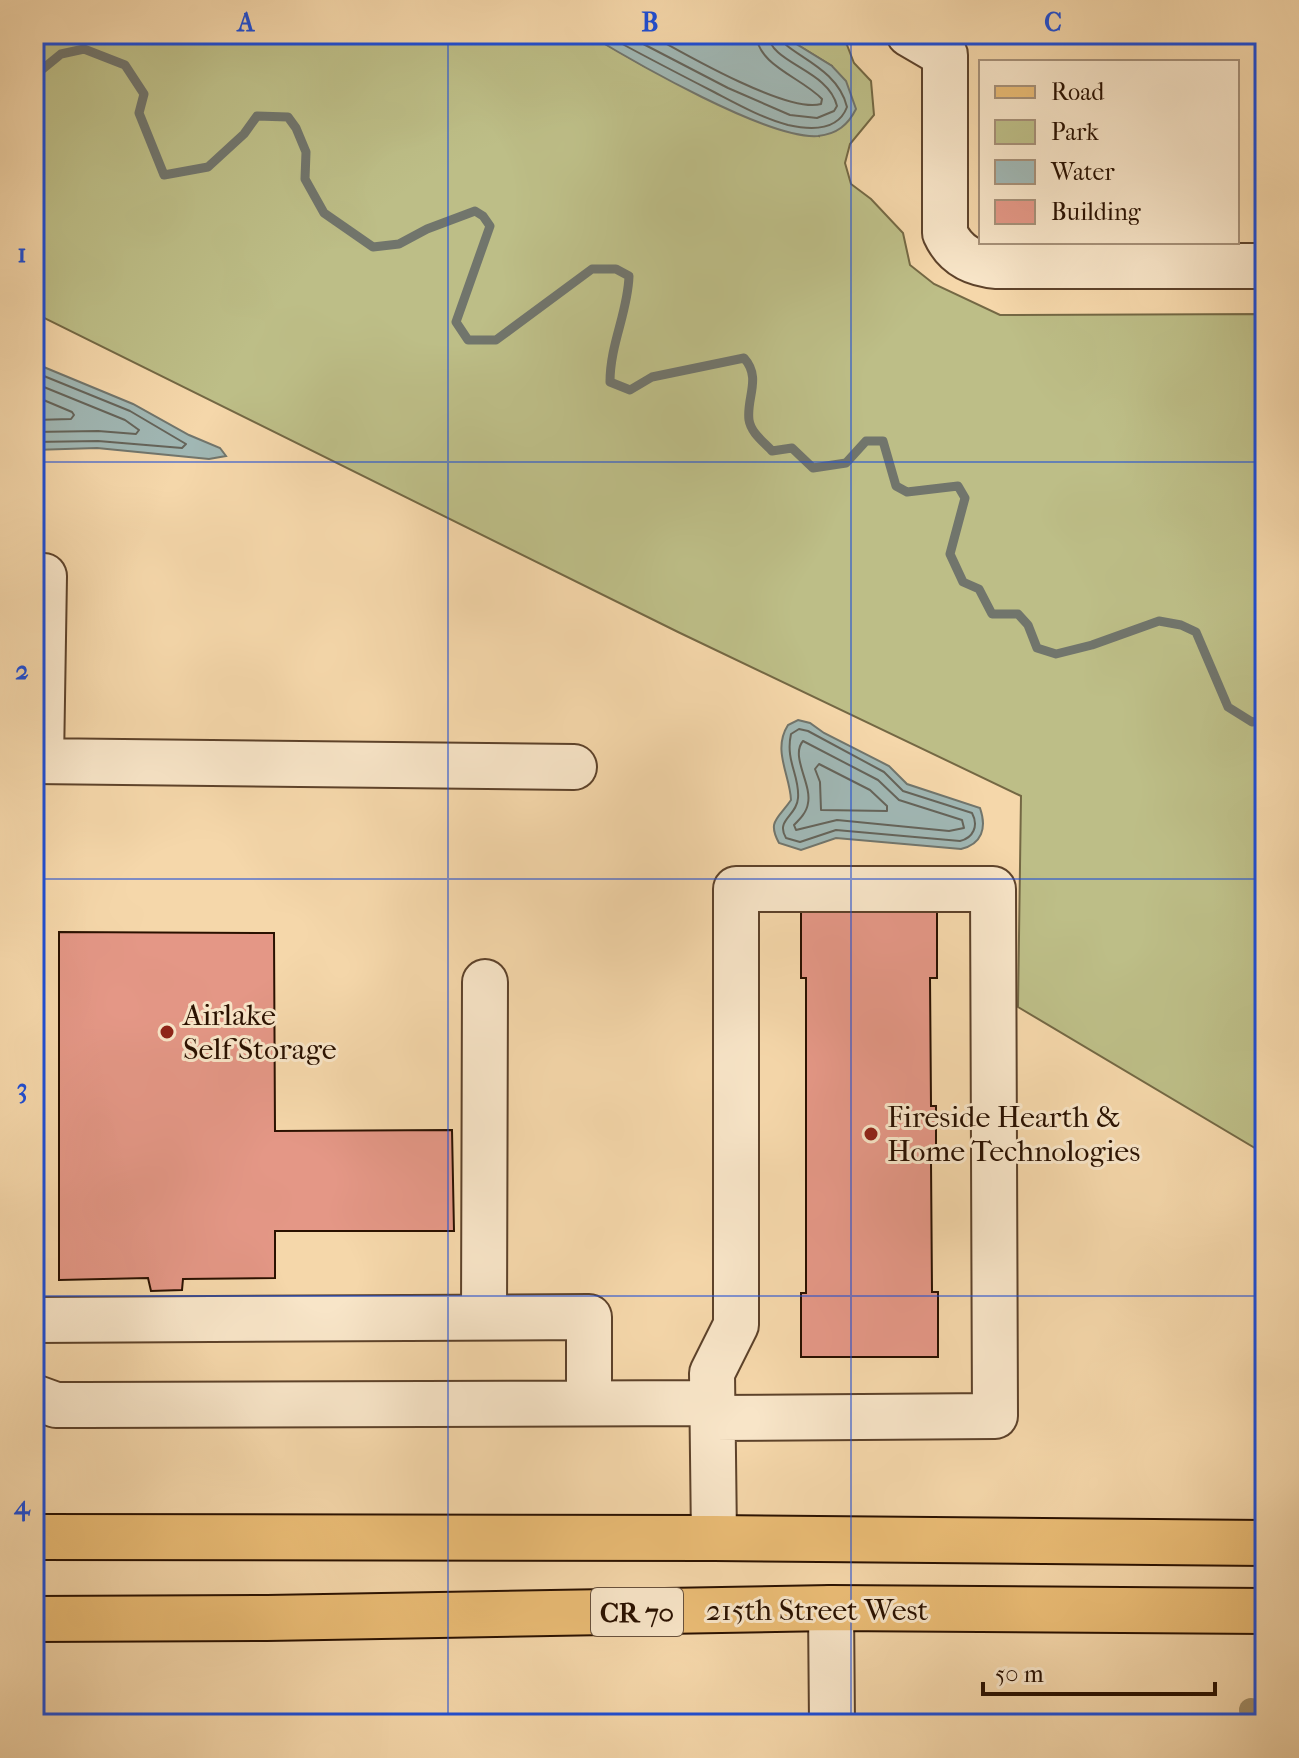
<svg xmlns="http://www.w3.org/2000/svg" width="1299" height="1758" font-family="'IM FELL French Canon',serif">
<rect width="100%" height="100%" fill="#f5d7aa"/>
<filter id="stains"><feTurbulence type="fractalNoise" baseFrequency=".0025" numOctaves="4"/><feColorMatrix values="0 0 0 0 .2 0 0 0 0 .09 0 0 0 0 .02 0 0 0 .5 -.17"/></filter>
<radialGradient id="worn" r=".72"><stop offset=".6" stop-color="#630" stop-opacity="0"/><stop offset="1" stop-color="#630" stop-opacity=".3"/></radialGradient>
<path fill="#bdbe87" stroke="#746844" stroke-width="2" d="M34,34H588L644,66L819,136L832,66L780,34H834L847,45L854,63L871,81L874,115L850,144L845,163L851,184L871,199L903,233L910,265L934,284L1000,315L1265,314V1154L1018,1007L1021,796L678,632L34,313Z"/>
<path fill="#a0b7b4" stroke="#71756c" stroke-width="2" d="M588,34H780L832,66L846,81L856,109C848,125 837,134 818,136C769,140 634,62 588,34Z
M34,363L133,404L189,435L220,448L226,456L209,459L97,448L34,450Z
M798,720L810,723L824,733L889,766L907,784L980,808C987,828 982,844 961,849L836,838L801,850L779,843C767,821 778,819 791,800C790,775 772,750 788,725Z"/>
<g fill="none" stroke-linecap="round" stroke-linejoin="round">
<path stroke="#65645a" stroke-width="2" d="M604,34C640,54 677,73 714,92C737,104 762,118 788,125C810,130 838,131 847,107C837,64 781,53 779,34
M624,34L728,88L790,115L817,118L834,111L837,106C828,69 770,64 768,34
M649,34C681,52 788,114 821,104L822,99C801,77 758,66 756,34
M34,372L130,411L186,444L182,448L98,441L34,442
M34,383L125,420L139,430L136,434L98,431L34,432
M34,396L72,412L74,415L71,419L34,420
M799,729L808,731L884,772L903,791L972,813C979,826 973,838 960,841L836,830L800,842L786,838C775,820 797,816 798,798C800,776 785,761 791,734Z
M803,741L878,780L899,800L962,820L964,828L949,831L837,820L796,830L794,825C800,819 807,812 808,803C812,784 790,756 803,741Z
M819,764L870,790L887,806V811L821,810L820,782L815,769Z"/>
<path stroke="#71756c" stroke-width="9" d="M34,76L61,54L84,49L125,65L144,94L139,113L164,175L208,167L244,134L257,116L288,117L296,128L306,152L305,179L324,213L373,247L399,244L427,229L475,211L483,216L490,226L456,322L468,340H496L592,269H616L629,276C628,312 610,344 610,382L630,390L652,377L744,358C762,378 746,398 749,420C751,433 764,442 772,451L792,448L813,468L846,463L866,441H883L896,486L907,492L958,486L965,498L950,554L963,582L979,589L992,614H1018L1028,625L1037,648L1056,654L1092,645L1159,621L1181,625L1196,632L1228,707L1252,722L1265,720"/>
</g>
<path fill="#e49786" stroke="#2a1100" stroke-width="2" d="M801,910H937V978H930L931,1106H936V1162H931L932,1292H938V1357H801V1293H806V978H801Z
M59,932L274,933L275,1131L452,1130L454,1231H275V1278L183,1279L182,1290L151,1291L148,1278L59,1280Z"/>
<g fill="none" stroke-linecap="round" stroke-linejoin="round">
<g stroke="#5d422a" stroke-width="48">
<path id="minor" d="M909,34L945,55V233C955,255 973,264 997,266H1265
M34,761L574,767
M41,761L44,576
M484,1316L485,982
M34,1320L589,1317V1403
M34,1397L56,1405H84L712,1403
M713,1418L995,1416L993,889H736V1325L712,1373L714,1538
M831,1608L832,1724"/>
</g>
<g stroke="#2a1100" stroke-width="48">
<path id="major" d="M34,1537L714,1538L1265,1543
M34,1619L267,1618L831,1608L1265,1611"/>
</g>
<use href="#minor" stroke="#f8e5c8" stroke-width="44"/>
<use href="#major" stroke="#eabc75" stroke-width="44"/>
</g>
<circle fill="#a18c66" cx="1251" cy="1710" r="12"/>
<path fill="none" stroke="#1d4ed8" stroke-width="2" stroke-opacity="0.55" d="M448,34V1724M851,34V1724M34,462H1265M34,879H1265M34,1296H1265"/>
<g fill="#8f2418" stroke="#f8e5c8" stroke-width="3">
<circle cx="167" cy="1032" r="8"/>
<circle cx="871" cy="1134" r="8"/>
</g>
<g text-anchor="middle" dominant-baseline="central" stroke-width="6" stroke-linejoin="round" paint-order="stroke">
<rect fill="#f8e5c8" stroke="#68513c" stroke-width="2" x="591" y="1588" width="92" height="48" rx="6"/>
<g font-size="28" font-weight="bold" fill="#2a1100">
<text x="637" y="1612">CR 70</text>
</g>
<g font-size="30" fill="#2a1100" stroke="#f8e5c8" text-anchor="start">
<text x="183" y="1015">Airlake<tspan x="183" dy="34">Self Storage</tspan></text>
<text x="887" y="1117">Fireside Hearth &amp;<tspan x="887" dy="34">Home Technologies</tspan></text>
</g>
<g font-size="30" fill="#2a1100" stroke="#f8e5c8">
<text x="817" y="1610">215th Street West</text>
</g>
</g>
<rect width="1299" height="1758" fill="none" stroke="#f5d7aa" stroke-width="88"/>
<rect x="979" y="60" width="260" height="184" fill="#f8e5c8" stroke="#a69078" stroke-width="2"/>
<rect x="995" y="86" width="40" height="12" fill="#eabc75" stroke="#a69078" stroke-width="2"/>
<text x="1051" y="100" font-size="24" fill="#2a1100">Road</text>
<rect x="995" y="120" width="40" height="24" fill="#bdbe87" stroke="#a69078" stroke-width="2"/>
<text x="1051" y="140" font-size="24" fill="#2a1100">Park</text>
<rect x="995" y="160" width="40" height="24" fill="#a0b7b4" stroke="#a69078" stroke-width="2"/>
<text x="1051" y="180" font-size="24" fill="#2a1100">Water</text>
<rect x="995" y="200" width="40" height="24" fill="#e49786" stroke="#a69078" stroke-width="2"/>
<text x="1051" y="220" font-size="24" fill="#2a1100">Building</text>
<path d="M983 1682v12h232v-12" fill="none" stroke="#2a1100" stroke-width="4"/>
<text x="995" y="1682" font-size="24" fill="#2a1100" stroke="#f8e5c8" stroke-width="6" paint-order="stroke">50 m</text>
<rect x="44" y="44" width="1211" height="1670" fill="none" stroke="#1d4ed8" stroke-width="3"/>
<g font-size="26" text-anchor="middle" font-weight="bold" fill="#1d4ed8">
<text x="246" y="31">A</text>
<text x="650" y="31">B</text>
<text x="1053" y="31">C</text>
<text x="22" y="262">1</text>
<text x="22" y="679">2</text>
<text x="22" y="1097">3</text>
<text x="22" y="1514">4</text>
</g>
<rect width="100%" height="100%" filter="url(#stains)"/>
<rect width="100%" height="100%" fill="url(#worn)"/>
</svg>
